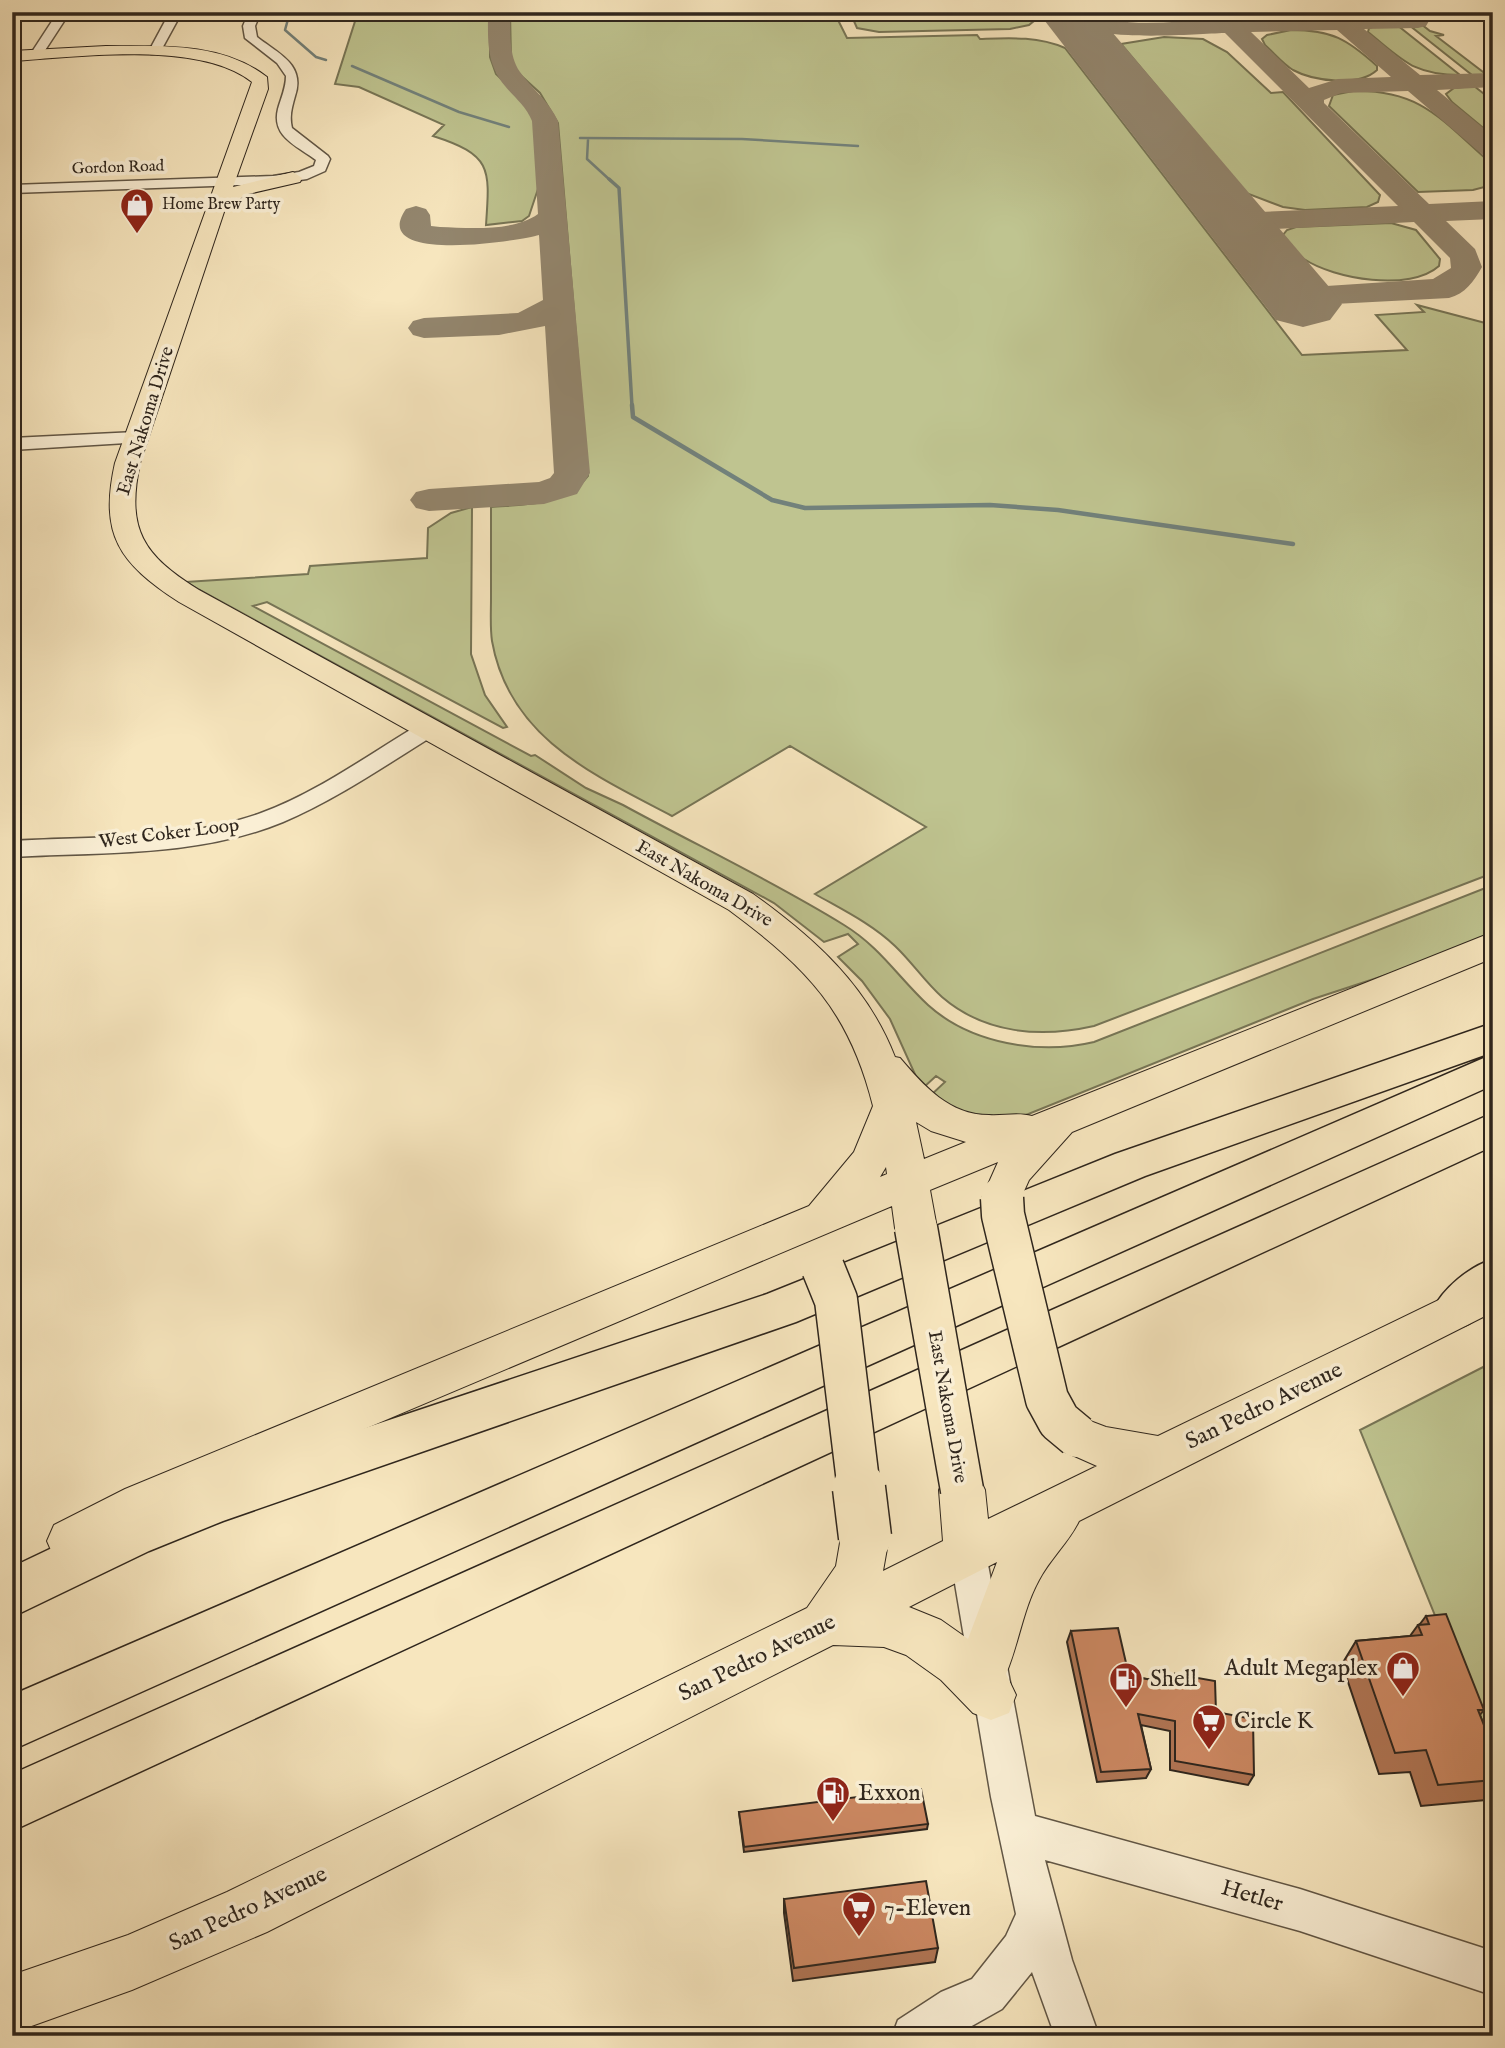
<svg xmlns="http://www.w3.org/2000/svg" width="1505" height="2048" font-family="'IM FELL English',serif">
<rect width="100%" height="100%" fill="#f7e6be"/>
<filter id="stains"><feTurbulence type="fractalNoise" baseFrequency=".00286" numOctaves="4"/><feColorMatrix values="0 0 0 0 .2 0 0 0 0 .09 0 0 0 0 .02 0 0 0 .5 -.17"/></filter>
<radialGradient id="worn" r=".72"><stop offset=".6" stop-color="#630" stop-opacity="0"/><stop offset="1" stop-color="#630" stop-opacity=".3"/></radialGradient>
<path fill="#bfc490" stroke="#777556" stroke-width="2" d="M358,12H490V57L496,74L530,107L534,122L539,186L529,216L522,221L486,225C490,168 492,155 433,136L444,125L359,87L335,84Z
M510,12H834L847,38L977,35L980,39C1009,38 1037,36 1065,48L1302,355L1407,350L1376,315L1424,312L1417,305L1493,325V873L1094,1026C1041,1038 985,1034 942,997C925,982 912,962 895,946C872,924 843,910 815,894L926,827L790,746L672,816C594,775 509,738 492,641C490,628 491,612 491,598C491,568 491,538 491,507C526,504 565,506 588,476L558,123L540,93L516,71L511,58Z
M850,12H1037L1040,16L1029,25L1010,29L879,32L857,28Z
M1232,12H1312C1294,30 1252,21 1232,12Z
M1421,24L1430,31L1444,35L1436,36L1487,75H1472L1409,25Z
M1379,25H1397L1460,75C1413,75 1403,60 1368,32L1369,28Z
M1291,30C1332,30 1347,39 1377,66V70C1359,87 1313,81 1293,70C1283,64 1274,53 1265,45L1262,39L1267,35Z
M1164,37L1203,39L1227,52L1271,93L1283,92L1380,195L1378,202L1367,207L1305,210L1283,207L1246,193L1121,44Z
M1474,86L1493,101V136L1452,102L1446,94L1454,88Z
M1353,91C1423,89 1444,123 1493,165L1492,185L1473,190L1418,192L1329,106L1333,95Z
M1391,223L1416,230L1440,259L1439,266C1410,292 1334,279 1304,259C1296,253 1289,242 1283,235L1287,230L1296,227Z
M472,507L471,654L485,695L507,727L503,728L267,602L253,606L531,756L535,755L586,788L623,805C696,845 773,881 844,925C880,947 898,977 928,1005C971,1044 1040,1055 1094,1042L1493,885V935L1438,958L1313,999L1026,1115L976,1119L930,1096L945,1082L936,1076L923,1088L918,1081L890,1019L862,981L838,957L858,944L848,934L824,942L774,903L185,582L308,574L310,566L427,558L428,528L451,513Z
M1493,1362V1759L1360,1430Z"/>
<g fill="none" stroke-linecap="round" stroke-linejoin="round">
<path stroke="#72817b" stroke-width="2.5" d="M290,12L285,30L316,57L326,60
M352,66L459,112L509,127
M580,138L742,139L858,146
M588,140L587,159L611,181"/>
<path stroke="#72817b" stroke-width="3.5" d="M609,179L619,188L632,406"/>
<path stroke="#72817b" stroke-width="4.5" d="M632,405L633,417L772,500L805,508L990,505L1058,510L1293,544"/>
<path fill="#93866e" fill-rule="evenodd" d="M488,12H510C511,32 508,55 520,72C533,90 549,101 558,121L590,473L577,494L544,504L429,511L416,508L410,500L416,492L429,489L539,482L550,478L554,473L545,326L499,335L424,338L413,335L408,328L413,321L424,318L518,313L543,300L539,235C519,241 367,265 406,209L416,206L426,209L430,215L431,226L440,227C469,228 513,232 538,214L532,121C526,106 515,98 505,86C486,63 488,40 488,12Z
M1083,12C1122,29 1171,21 1212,20L1206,12H1230L1237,19L1322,17L1320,12H1344L1348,16H1426L1429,21L1426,26L1418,28L1364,29L1420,75L1493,73V87L1437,90L1493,136V158L1484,156L1408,91L1341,93L1324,100V103L1429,204L1493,201V219L1446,221L1475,249L1482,267C1474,281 1465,294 1449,298L1296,306L1285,304L1280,297L1285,290L1296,288L1433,279L1451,268L1450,258L1414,222L1235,231L1225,228L1220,222L1225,216L1235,213L1398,206L1225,33C1189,34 1077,45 1055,13ZM1337,30L1391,77L1338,79L1309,88L1251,32Z"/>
<path fill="#93866e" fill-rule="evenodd" d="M1038,12H1095L1330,288L1342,304L1330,320L1303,327L1276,320Z"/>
<g stroke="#615645" stroke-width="3">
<path id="minor" d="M58,12H70L40,58H32L30,55Z
M170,12H182L159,54H151L149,51Z
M249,12H261L255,26L257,37C277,53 306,64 295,96C292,107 289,116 292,128L328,156L330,159L325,171L307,179L273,184L12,193V185L273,176L299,172L314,166L316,160C298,146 271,137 278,109C281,98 286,88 286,76L277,63L245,38L243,26Z
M136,432L145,438L143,442L12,450V438Z
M428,722L436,724L440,729L436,734C386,765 337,799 283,822C199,857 101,852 12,857V841C94,836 183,841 261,813C318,792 368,755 420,724Z
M968,1537L981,1542L986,1554L1035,1816L1300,1889L1483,1948L1493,1952V1988L1483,1992L1300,1931L1045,1860L1072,1960L1099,2036H1055L1032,1972L1002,2009L954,2036H892L898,2020L941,1992L972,1979L1006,1936L1016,1914L991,1797L950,1554L955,1542Z"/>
</g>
<g stroke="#2f261d" stroke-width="2">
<path id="major" d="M106,46C160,46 222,42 267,77L268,89L233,187L293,172L302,178L300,182L248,194L226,206L140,463C126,530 143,555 199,590L753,894C814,938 867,985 895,1057L900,1058C924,1086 949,1115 989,1115C1003,1116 1018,1112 1032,1116L1493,932V958L1072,1132L1029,1180L1016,1209L1002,1214L988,1209L982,1198L998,1162L930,1190L937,1228L931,1240L916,1245L901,1240L895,1228L892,1206L291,1460L159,1519L71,1563L54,1557L47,1541L54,1525L125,1489L809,1206L854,1152L873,1106C849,1010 806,967 729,910L179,602C119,563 99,535 115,463L252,82C199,40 78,57 12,61V51ZM916,1122L931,1131L966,1142L924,1159ZM886,1167L887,1174L880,1177Z
M1480,1280L1493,1285V1312L1079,1521C1069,1542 1050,1559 1039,1580C1023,1609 1019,1643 1006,1674L1016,1695L1009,1713L991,1720L973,1713L941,1680L906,1655L884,1647L833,1645L267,1932L132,1990L12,2033V1975L128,1935L227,1892L807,1608L836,1566L841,1537L848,1521L865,1515L882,1521L889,1537L883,1571L943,1541L939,1490L946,1475L962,1469L978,1475L985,1490L988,1519L1097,1466L1061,1450L1054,1436L1061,1422L1077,1416L1106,1427L1158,1436ZM997,1562L968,1639L941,1620L909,1607Z"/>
</g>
<g stroke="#2f261d" stroke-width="3">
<path id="highway" d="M1493,1023V1052L1145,1176L796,1322L223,1521L149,1551L12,1617V1567L113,1519L215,1478L767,1294L1115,1154Z
M1493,1054V1085L12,1750V1695Z
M1493,1113V1146L12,1831V1774Z
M1493,1259V1304C1473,1321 1465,1334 1438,1324L1432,1311C1443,1288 1469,1267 1493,1259Z"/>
</g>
<use href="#minor" fill="#faefd5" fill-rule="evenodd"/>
<use href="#major" fill="#f7e6be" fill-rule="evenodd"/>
<use href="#highway" fill="#f7e6be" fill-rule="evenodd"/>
<g stroke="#2f261d" stroke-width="45" stroke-linecap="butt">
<path id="major-bridge-far1" d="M1002,1198L1003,1215L1047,1399L1059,1421L1077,1436
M916,1228L962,1490
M823,1268L836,1300L859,1490"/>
</g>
<g stroke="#2f261d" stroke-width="55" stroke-linecap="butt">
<path id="major-bridge" d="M859,1488L865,1537"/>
</g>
<use href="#major-bridge-far1" stroke="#f7e6be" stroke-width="42"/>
<use href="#major-bridge" stroke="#f7e6be" stroke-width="52"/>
</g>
<path fill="#af7453" stroke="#2f261d" stroke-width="2" d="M1426,1616L1484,1710L1480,1715L1493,1748V1792L1486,1800L1421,1806L1410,1772L1379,1774L1342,1664L1356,1641L1410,1636L1418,1625L1420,1624Z
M1071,1631L1129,1676L1171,1683L1175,1674L1216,1712L1254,1775L1248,1785L1170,1770V1731L1141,1725L1151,1769L1146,1778L1097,1782L1067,1642Z
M739,1812L928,1824L927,1829L744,1852Z
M784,1899L938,1948L935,1962L793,1981L784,1913Z"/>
<path fill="#cb8761" stroke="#2f261d" stroke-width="2" d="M1446,1614L1484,1710H1478L1493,1748V1780L1438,1785L1426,1750L1395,1753L1356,1641L1422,1635L1418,1625L1429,1624L1426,1616Z
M1118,1628L1129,1676L1175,1684V1674L1215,1681L1216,1712L1253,1719L1254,1775L1175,1761V1721L1138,1714L1151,1769L1101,1772L1071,1631Z
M921,1789L928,1824L744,1847L739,1812Z
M926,1881L938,1948L794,1968L784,1899Z"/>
<defs>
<g id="shop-pin" transform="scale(1.75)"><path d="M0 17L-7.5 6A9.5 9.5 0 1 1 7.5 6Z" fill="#8f2418" stroke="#faefd5"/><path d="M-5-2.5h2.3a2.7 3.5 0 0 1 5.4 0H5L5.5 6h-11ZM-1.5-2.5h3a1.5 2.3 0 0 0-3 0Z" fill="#fff"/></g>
<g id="fuel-pin" transform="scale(1.75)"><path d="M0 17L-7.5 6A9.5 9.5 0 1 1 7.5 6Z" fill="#8f2418" stroke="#faefd5"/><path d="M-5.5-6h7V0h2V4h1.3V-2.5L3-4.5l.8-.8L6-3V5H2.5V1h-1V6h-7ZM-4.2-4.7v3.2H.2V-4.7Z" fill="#fff"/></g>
<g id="supermarket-pin" transform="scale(1.75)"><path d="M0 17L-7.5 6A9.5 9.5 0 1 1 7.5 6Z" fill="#8f2418" stroke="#faefd5"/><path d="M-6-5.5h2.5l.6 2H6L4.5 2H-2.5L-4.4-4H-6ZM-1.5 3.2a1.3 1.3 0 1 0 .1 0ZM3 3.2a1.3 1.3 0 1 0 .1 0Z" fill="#fff"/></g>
</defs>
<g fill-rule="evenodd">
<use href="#shop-pin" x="137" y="205"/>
<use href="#shop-pin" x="1403" y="1668"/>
<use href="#fuel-pin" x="1126" y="1679"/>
<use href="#supermarket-pin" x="1209" y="1721"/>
<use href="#fuel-pin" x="833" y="1793"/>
<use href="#supermarket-pin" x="859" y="1908"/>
</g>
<g text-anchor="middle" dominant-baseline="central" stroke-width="7" stroke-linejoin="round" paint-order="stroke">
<g font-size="16" fill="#2f261d" stroke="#faefd5">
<text transform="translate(118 168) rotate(-2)">Gordon Road</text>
</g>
<g font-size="16" fill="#2f261d" stroke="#faefd5" text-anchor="start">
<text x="162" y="205">Home Brew Party</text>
</g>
<g font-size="19" fill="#2f261d" stroke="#faefd5">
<text transform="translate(146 421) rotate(-73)">East Nakoma Drive</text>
<text transform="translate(169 834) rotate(-7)">West Coker Loop</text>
<text transform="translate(704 884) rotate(30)">East Nakoma Drive</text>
<text transform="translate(947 1407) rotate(80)">East Nakoma Drive</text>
</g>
<g font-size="23" fill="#2f261d" stroke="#faefd5">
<text transform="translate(1264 1406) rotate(-26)">San Pedro Avenue</text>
<text transform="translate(757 1658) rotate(-26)">San Pedro Avenue</text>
<text transform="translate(1252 1896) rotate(16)">Hetler</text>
<text transform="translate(248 1909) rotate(-25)">San Pedro Avenue</text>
</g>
<g font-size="23" fill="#2f261d" stroke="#faefd5" text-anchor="start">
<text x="1378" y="1668" text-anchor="end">Adult Megaplex</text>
<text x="1150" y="1679">Shell</text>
<text x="1234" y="1721">Circle K</text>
<text x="858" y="1793">Exxon</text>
<text x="884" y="1908">7-Eleven</text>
</g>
</g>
<rect width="1505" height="2048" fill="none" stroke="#f7e6be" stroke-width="42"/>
<rect x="14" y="14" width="1477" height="2020" fill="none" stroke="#2f261d" stroke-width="3.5"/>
<rect x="21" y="21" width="1463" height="2006" fill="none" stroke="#2f261d" stroke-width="2"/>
<rect width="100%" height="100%" filter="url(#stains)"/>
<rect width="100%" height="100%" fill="url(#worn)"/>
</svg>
